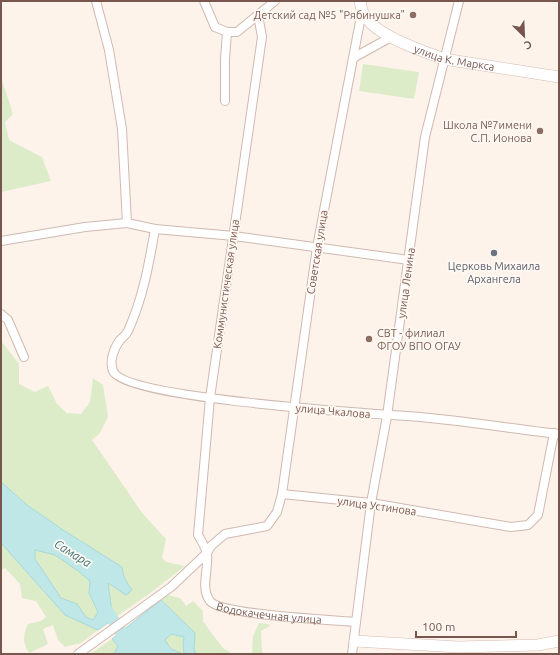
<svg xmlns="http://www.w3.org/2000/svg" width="560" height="655" font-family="Ubuntu,sans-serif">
<rect width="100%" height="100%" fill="#fdf3eb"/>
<path fill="#dcecc9" d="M363,64L419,72L414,99L359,91Z
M1,69L2,80L13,114L5,122L9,140L42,157L51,181L1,192Z
M1,341L19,364V384L35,392L48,386L57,404L67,413L81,414L90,402L93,378L103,385L108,417L100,433L92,440L143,514L166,539L162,558L166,562L185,566L149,594L113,619L108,583L132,590C126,582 123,576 122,567L63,530L27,505L1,482Z
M1,543L65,615L98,630L81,643L65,647L58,640L53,625L43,629L48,644L29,653C22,642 23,635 28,624L41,621L46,617L36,601L22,598L20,584L5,568L1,570Z
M35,550L55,555L78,571L90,581L89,593L98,612L93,620L86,617L77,604L61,598L35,559Z
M167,595L180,598L186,606L193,601L203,611V621L210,631L223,648L233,654H196L194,649L195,633L161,600Z
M259,623L269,624L270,626L261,631L262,652L265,654H252L253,636Z
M171,634L184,637L183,644L184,654L171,649L165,640Z
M112,639L118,646L114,654H90Z"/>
<path fill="#bfe7e7" stroke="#a5d9d9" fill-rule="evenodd" d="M1,482L27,505L63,530L122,567C123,576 126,582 132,590L126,595L108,583L113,619L98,630L65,615L1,543ZM35,550L55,555L78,571L90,581L89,593L98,612L93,620L86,617L77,604L61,598L35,559Z
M161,600L195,633L194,649L196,654H184L183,644L184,637L171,634L165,640L171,649L183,654H114L118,646L112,639Z"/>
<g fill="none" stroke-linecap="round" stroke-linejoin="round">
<path stroke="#bfe7e7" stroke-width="12" d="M104,606L133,651L143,654"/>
<g stroke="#d0b9af" stroke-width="10">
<g id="street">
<path d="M96,1L109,50L122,129L127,223"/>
<path d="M204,1L215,27L227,32H237L275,1"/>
<path id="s1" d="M258,15L262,37L210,398L198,535C201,540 206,548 207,554C209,569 200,588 210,601C220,615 334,620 356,622"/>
<path d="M353,58L391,37"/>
<path d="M225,101V59L227,32"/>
<path d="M155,229C149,264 143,298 128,331C126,335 123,337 120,340C114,348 109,361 113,371C125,399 381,414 420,417C466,421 513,429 559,434"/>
<path d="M1,241L85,227L127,223L155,229L234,236L409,260"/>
<path d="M1,314L8,320L24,357"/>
<path d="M282,494L371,503L511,527L528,525L538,515L554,433"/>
<path d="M78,654L171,587L207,553L211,546L225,534L267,526L277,512L282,494L317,247L362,11"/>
<path d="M352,654L371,503L387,416L425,137L459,1"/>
</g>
</g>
<g stroke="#d6bbb0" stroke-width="12">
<g id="secondary">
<path id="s2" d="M360,1C361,4 361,8 362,10C369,34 423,51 444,59L559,77"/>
<path d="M355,641L458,647L538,645L559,641"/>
</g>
</g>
<use href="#street" stroke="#fff" stroke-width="8"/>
<use href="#secondary" stroke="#fff" stroke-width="11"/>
</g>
<g fill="#8d6e63" stroke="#fff8f2" stroke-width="1.5">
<circle cx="413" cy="15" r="4"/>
<circle cx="540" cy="131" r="4"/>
<circle cx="369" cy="339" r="4"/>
</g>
<circle fill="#6b7280" stroke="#fff8f2" stroke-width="1.5" cx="494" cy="253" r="4"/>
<g text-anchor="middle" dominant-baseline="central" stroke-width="3.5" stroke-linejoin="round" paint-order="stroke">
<g font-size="11" fill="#785e54" stroke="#fff8f2" text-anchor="end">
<text x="405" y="15">Детский сад №5 "Рябинушка"</text>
<text x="532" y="125">Школа №7имени<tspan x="532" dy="13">С.П. Ионова</tspan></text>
<text x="377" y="333" text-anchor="start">СВТ - филиал<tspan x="377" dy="13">ФГОУ ВПО ОГАУ</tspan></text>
</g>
<g font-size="11" fill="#79564d" stroke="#fff8f2">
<text stroke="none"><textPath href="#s2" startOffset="117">улица К. Маркса</textPath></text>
<text transform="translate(317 252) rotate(-81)">Советская улица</text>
<text transform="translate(406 283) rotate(-82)">улица Ленина</text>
<text transform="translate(226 284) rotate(-82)">Коммунистическая улица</text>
<text transform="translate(333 411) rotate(5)">улица Чкалова</text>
<text transform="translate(377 506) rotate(8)">улица Устинова</text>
<text stroke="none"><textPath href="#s1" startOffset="655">Водокачечная улица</textPath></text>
</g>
<g font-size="11" fill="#5b616d" stroke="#fff8f2">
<text x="494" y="266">Церковь Михаила<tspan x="494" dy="13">Архангела</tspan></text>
</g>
<g font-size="12" font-style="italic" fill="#3c7676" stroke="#fff8f2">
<text transform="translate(73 553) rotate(32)">Самара</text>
</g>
</g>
<rect width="560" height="655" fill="none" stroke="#79564d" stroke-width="4"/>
<g transform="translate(524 36) rotate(156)" stroke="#fff8f2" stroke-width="3" paint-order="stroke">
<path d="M0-3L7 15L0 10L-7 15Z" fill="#79564d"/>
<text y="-6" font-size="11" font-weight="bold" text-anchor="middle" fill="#79564d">С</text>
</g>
<path d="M416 631v6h100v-6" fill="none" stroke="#79564d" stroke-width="2"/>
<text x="422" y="631" font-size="12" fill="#79564d" stroke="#fff8f2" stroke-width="3" paint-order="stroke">100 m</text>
</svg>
